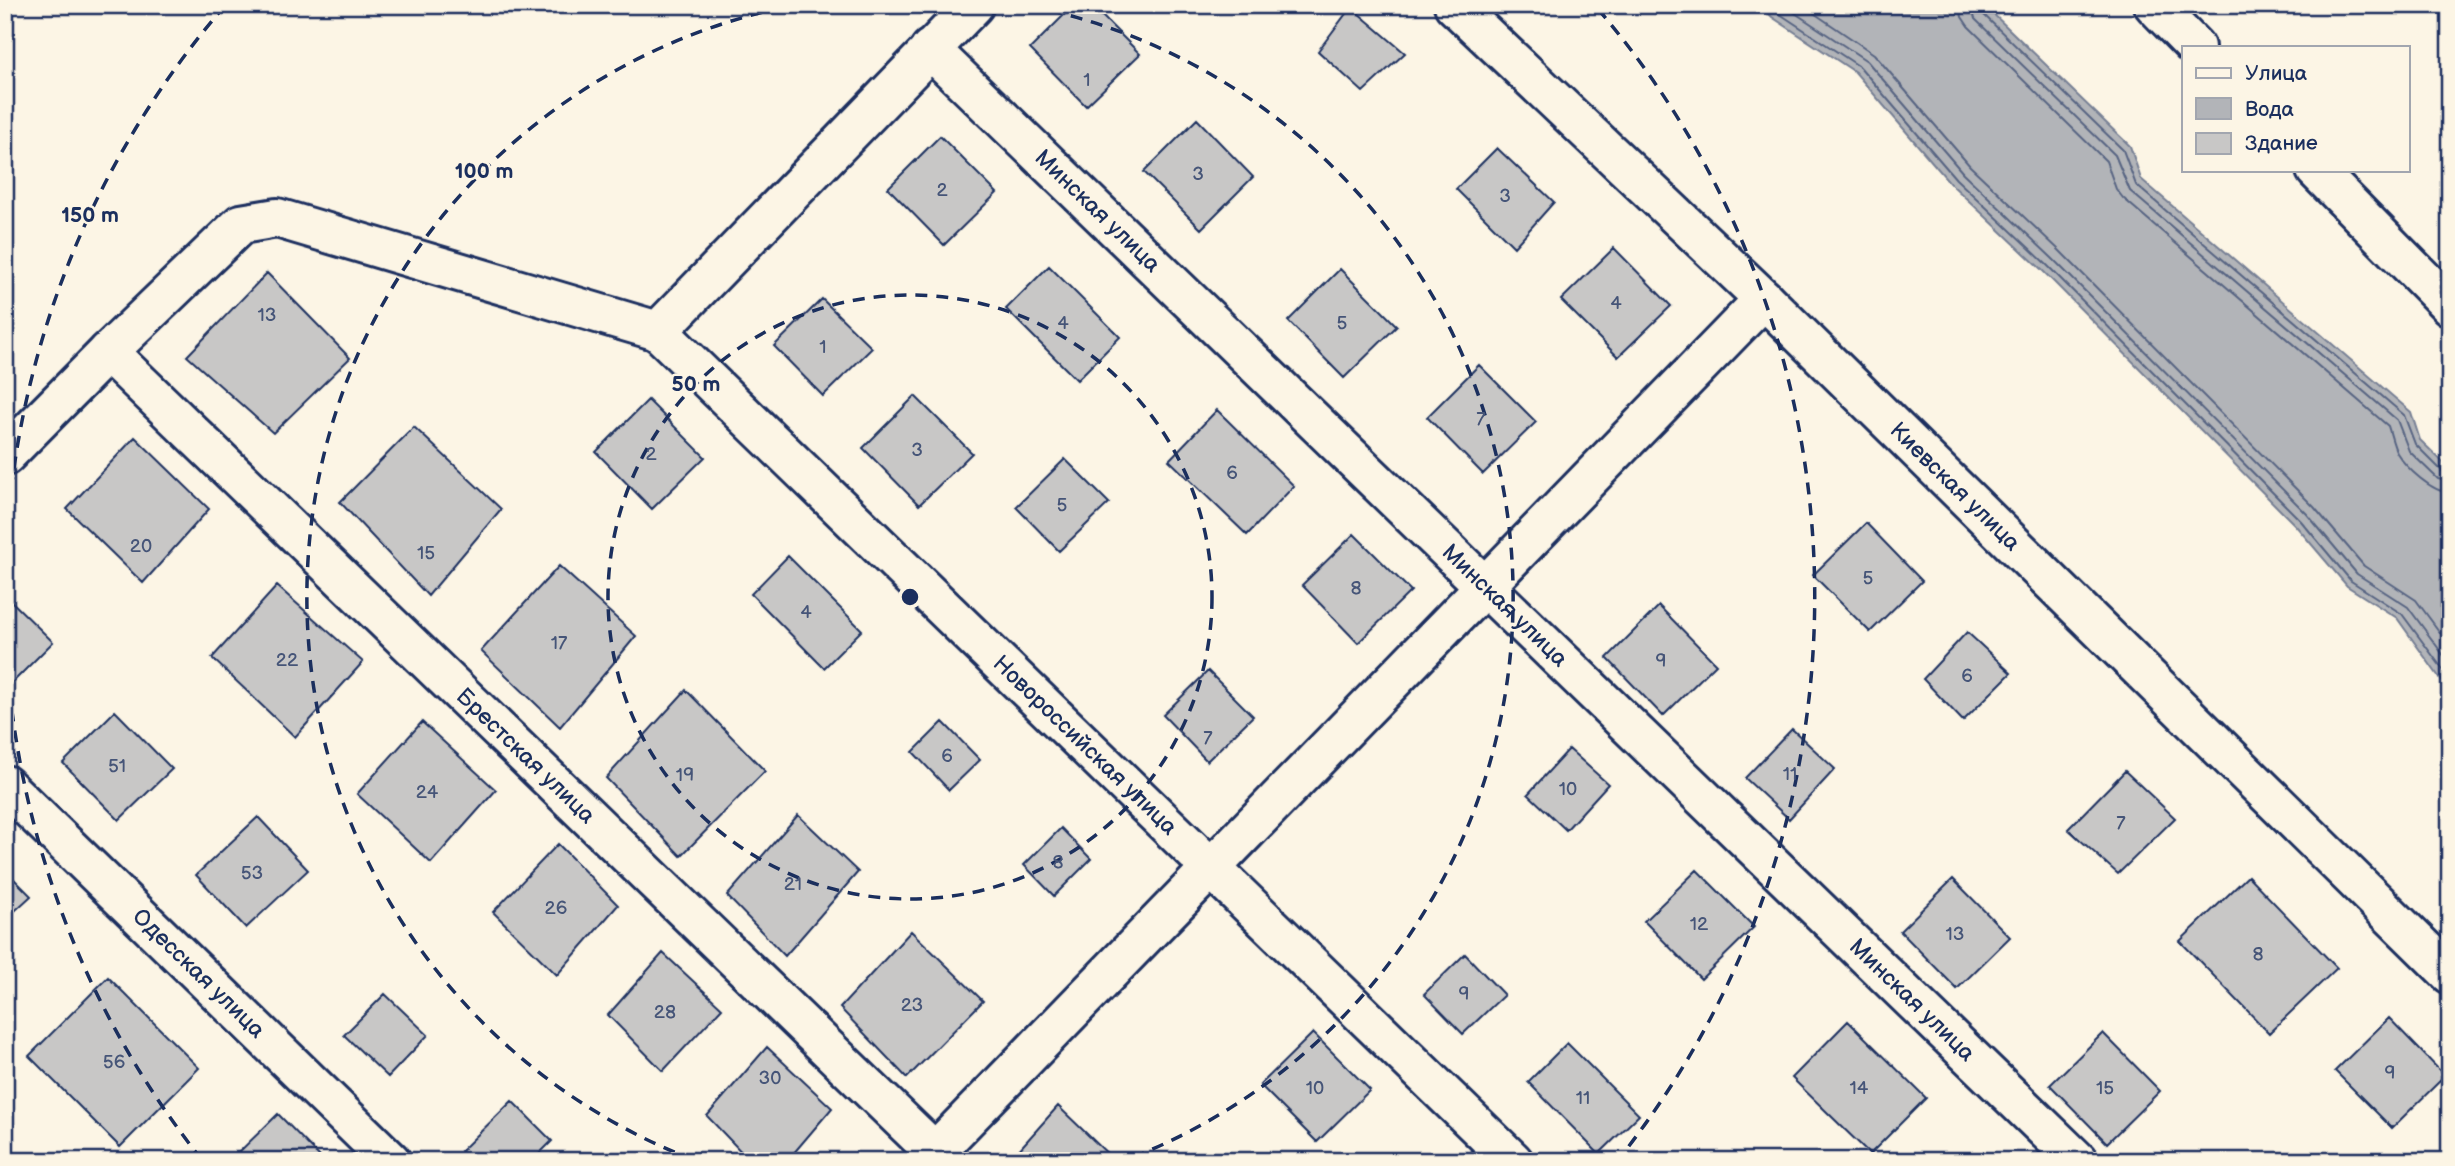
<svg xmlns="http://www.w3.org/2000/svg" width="2455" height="1166" font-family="'Balsamiq Sans',sans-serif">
<rect width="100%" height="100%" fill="#fcf5e5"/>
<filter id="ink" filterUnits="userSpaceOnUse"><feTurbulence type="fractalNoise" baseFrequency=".0143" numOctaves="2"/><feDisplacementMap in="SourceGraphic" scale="14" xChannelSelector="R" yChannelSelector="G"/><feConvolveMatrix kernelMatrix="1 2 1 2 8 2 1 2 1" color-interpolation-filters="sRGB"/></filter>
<g filter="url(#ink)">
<path fill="#b2b4b8" stroke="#767f94" stroke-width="2" d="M1761,5H1984L2130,146L2141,179L2411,412L2420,440L2450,469V687L2444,684L2397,618L2347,586L2296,526L2041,269L1951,184L1855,72L1772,17Z"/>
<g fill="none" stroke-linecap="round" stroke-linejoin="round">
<path stroke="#576482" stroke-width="2" d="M1771,5L1777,12L1860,67L1956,179L2046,264L2301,521L2351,581L2402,614L2450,679
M1783,5L1867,61L1963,173L2052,258L2307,514L2357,574L2408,607L2450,664
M1802,5L1874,54L1970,166L2059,250L2314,507L2364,566L2416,600L2450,646
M1960,5L1962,17L1968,26L2106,161L2116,189L2123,198L2388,426C2391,435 2393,445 2397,453C2406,468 2432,492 2450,493
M1971,5L1975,19L2115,155L2130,191L2397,420L2409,451L2438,479L2450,482
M1979,5L1982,13L2123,150L2136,185L2404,415L2415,444L2442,471L2450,473"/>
</g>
<path fill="#c8c7c6" stroke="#1b2f5e" stroke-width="2" d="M1074,5H1091L1140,54L1086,106L1030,49Z
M1351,7L1405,53L1363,92L1318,51Z
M1197,119L1253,177L1201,229L1144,172Z
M940,136L997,193L944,245L888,188Z
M1497,148L1554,202L1514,247L1456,189Z
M1614,248L1671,306L1618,357L1561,300Z
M1049,266L1120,337L1077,380L1006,309Z
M1340,269L1397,326L1344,378L1288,321Z
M267,273L350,358L273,433L187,356Z
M822,299L872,348L823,396L774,346Z
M1479,365L1536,422L1483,474L1427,417Z
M915,396L972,453L919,505L863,448Z
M648,400L705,457L652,509L596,452Z
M1217,410L1294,486L1247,535L1169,460Z
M414,427L501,509L428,596L340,502Z
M135,437L209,509L143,583L67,509Z
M1065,459L1109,503L1059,551L1016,507Z
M1866,523L1922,581L1870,632L1813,575Z
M1354,534L1411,591L1358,643L1302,585Z
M788,556L862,630L824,668L751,594Z
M559,566L636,636L560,727L481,651Z
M277,586L363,662L295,737L212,658Z
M5,595L53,642L5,690Z
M1659,606L1716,664L1663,716L1607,658Z
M1967,632L2011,673L1963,721L1923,679Z
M1208,671L1253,716L1207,761L1163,715Z
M686,690L765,771L681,856L606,778Z
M115,711L172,769L119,820L63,763Z
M422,722L496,790L431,863L357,794Z
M943,722L980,760L949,790L913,752Z
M1792,729L1835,769L1789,819L1745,778Z
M1569,749L1608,784L1566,830L1528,794Z
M2125,771L2175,818L2118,874L2068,829Z
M798,815L858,872L785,956L727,896Z
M258,817L308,870L246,928L196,875Z
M1061,828L1091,859L1054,896L1024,865Z
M558,844L618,905L557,975L493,912Z
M5,870L31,896L5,920Z
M1697,870L1754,927L1701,979L1644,921Z
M2248,876L2337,968L2269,1033L2180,941Z
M1953,879L2010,937L1957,989L1900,931Z
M911,931L983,1001L907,1078L840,1008Z
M663,953L722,1008L663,1071L608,1015Z
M1465,954L1504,995L1463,1034L1424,994Z
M108,977L199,1068L120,1147L29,1056Z
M385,994L428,1035L388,1077L344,1035Z
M2389,1018L2445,1076L2392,1128L2335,1071Z
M1848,1021L1926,1098L1870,1154L1792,1078Z
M1313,1033L1370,1090L1317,1142L1260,1085Z
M2103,1033L2160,1091L2107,1143L2050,1085Z
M1567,1043L1639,1115L1599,1154L1528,1082Z
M767,1047L832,1108L787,1161H750L707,1116Z
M512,1101L552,1141L532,1161H471L461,1151Z
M1058,1106L1115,1161H1026L1017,1152Z
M278,1114L324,1161H230Z
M5,1147L20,1161H5Z"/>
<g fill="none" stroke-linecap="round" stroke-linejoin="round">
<g stroke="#1b2f5e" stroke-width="44">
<g id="minor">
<path id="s1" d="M1454,5L1764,299L2450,974"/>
<path d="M2154,5L2195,47"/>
<path id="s2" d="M930,49L2078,1161"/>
<path d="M2316,170L2450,306"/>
<path id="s3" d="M658,331L1513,1161"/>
<path id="s4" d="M108,352L944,1161"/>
<path d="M5,456L108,352L241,224L277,218L658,331L974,5"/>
<path id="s5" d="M5,785L391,1161"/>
<path d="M926,1161L1764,299"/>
</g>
</g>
<use href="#minor" stroke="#fcf5e5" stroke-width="38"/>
</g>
</g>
<g fill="none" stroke="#1b2f5e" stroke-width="3.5" stroke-dasharray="12 9">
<circle cx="910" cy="597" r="302"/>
<path d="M694 1160A603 603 0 0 1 790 6M1030 6A603 603 0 0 1 1126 1160"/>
<path d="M202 1160A905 905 0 0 1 5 621M5 573A905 905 0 0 1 222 9M1598 9A905 905 0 0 1 1618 1160"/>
</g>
<g text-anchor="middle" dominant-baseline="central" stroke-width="5" stroke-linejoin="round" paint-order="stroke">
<g font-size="19" fill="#465578">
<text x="1087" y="80">1</text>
<text x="1198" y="174">3</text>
<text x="942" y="190">2</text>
<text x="1505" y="196">3</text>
<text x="1616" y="303">4</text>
<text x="267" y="315">13</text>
<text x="1063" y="323">4</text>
<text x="1342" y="323">5</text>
<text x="823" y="347">1</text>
<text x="1481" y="419">7</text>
<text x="917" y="450">3</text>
<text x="651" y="454">2</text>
<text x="1232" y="473">6</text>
<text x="1062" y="505">5</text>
<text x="141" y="546">20</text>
<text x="426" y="553">15</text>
<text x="1868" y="578">5</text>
<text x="1356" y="588">8</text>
<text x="806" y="612">4</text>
<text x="559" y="643">17</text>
<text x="287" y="660">22</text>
<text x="1661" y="661">9</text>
<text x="1967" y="676">6</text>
<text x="1208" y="738">7</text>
<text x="947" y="756">6</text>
<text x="117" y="766">51</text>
<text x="1790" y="774">11</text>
<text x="685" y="775">19</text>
<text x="1568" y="789">10</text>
<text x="427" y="792">24</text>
<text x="2121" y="823">7</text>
<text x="1058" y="862">8</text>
<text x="252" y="873">53</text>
<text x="793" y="884">21</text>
<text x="556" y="908">26</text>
<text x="1699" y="924">12</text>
<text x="1955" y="934">13</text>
<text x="2258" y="954">8</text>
<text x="1464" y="994">9</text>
<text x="912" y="1005">23</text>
<text x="665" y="1012">28</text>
<text x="114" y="1062">56</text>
<text x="2390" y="1073">9</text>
<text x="770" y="1078">30</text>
<text x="1315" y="1088">10</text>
<text x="1859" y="1088">14</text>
<text x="2105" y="1088">15</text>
<text x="1583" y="1098">11</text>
</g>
<g font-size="23" fill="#1b2f5e" stroke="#fcf5e5">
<text stroke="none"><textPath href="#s2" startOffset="233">Минская улица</textPath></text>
<text stroke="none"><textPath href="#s1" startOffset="695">Киевская улица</textPath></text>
<text stroke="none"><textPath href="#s2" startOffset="800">Минская улица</textPath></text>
<text stroke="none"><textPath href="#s3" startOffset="595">Новороссийская улица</textPath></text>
<text stroke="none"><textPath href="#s4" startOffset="581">Брестская улица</textPath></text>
<text stroke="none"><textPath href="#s5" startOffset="270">Одесская улица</textPath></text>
<text stroke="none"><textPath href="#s2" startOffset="1367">Минская улица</textPath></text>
</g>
</g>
<circle cx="910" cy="597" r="10" fill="#1b2f5e" stroke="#fcf5e5" stroke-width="3.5"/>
<g font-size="21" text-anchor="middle" font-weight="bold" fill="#1b2f5e" stroke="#fcf5e5" stroke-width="5" stroke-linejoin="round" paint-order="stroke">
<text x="484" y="178">100 m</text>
<text x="90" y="222">150 m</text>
<text x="696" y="391">50 m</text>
</g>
<rect width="2455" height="1166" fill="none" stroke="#fcf5e5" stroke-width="28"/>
<rect x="14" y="14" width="2427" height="1138" fill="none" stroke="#1b2f5e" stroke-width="2.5" filter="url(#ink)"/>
<rect x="2182" y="46" width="228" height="126" fill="#fcf5e5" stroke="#a2a6af" stroke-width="2"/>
<rect x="2196" y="68" width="35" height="10" fill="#fcf5e5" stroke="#a2a6af" stroke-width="2"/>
<text x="2245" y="80" font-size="21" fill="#1b2f5e">Улица</text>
<rect x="2196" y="98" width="35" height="21" fill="#b2b4b8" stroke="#a2a6af" stroke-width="2"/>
<text x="2245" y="116" font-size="21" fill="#1b2f5e">Вода</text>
<rect x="2196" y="133" width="35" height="21" fill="#c8c7c6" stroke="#a2a6af" stroke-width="2"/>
<text x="2245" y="150" font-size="21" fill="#1b2f5e">Здание</text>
</svg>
